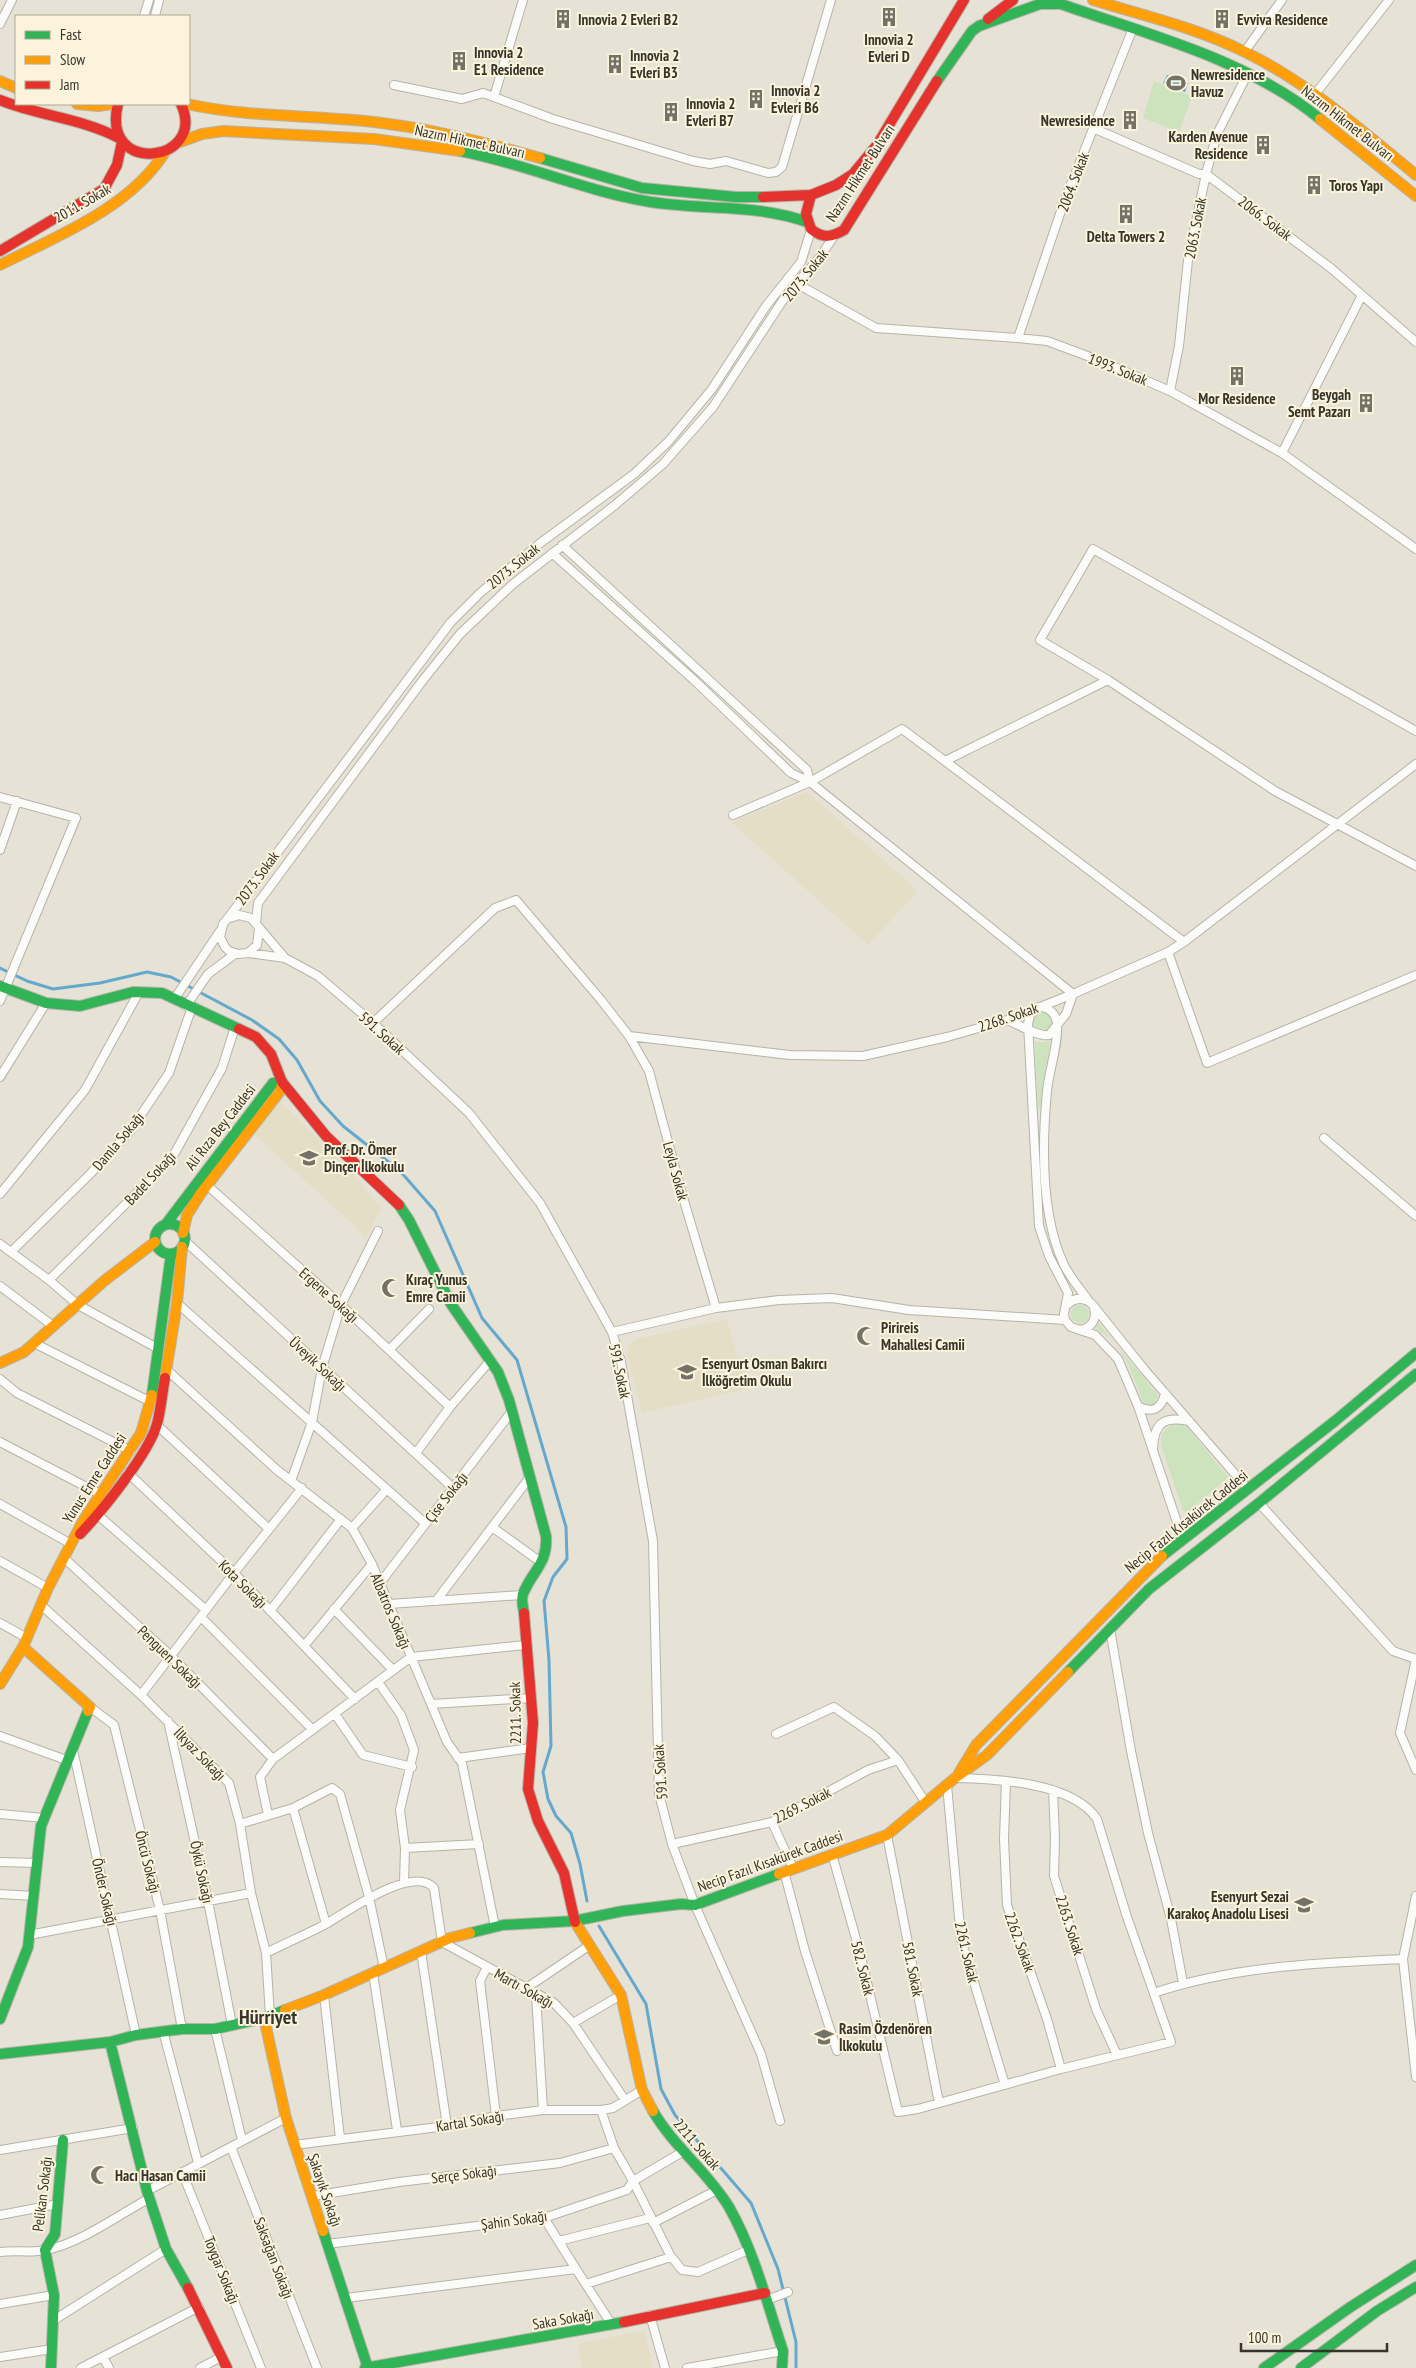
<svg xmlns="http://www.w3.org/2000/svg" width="1416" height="2368" font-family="'PT Sans Narrow',sans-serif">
<rect width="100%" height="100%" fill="#e6e2d5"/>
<path fill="#e5dec7" d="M807,792L918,891L868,945L731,822Z
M276,1097L351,1171L381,1208L366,1239L355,1226L250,1131Z
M727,1319L746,1389L642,1413L627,1355L629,1344L636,1339Z
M645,2330L653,2368H582L577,2344Z"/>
<path fill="#cde3be" d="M1154,81L1192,96L1179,132L1143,118Z
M1032 1021a10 10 0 1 1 20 0a10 10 0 1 1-20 0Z
M1035,1042H1050L1042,1108H1038Z
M1071 1314a9 9 0 1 1 18 0a9 9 0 1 1-18 0Z
M1098,1323L1158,1395L1155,1404L1151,1406L1144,1404C1132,1375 1125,1342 1094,1328Z
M1179,1424L1186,1426L1228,1477L1186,1514L1183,1510L1161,1445C1160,1432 1166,1426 1179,1424Z"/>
<path fill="#64a9cd" d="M1167,75L1188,83L1185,92L1163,83Z"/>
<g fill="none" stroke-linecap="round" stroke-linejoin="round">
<path stroke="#64a9cd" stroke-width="3" d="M0,968L27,981L53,989L100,983L147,972L171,977L252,1020L279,1039L297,1060L320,1101L343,1126L400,1171L435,1211L482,1318L517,1360L566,1527L567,1559L553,1577L544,1601L549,1660L551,1746L543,1772L548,1799L556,1816L571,1833L580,1864L587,1901
M599,1926L646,2004L661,2089L675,2115L751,2203L778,2269L796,2342V2368"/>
<g stroke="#b6b3a8" stroke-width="10">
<path id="street" d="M144,16L149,0
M155,16L159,0
M0,24L12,0
M1245,51L1282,0
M394,85L462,99L483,93L553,119L693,161L710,164L726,161L768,173L776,172L782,167L831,0
M1316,93L1389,0
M494,97L523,0
M1093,128L1199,174H1206L1332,269L1416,342
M794,282L876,328L1018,338L1047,341L1101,361L1170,391L1282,453L1416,549
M1018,338L1064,202L1133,28
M1170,391L1179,346L1188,260L1206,174L1217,134L1248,73
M1282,453L1362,295
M562,545L807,770L810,782
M552,553L694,680L791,773L810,782L1073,994
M1108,680L1040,640L1093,549L1416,731
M0,797L76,818L0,1001
M733,815L810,782L902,729L945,761
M0,850L17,801
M228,918L451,622L480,593L539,544L634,474L668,442L712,389L766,306L801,262L811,230
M256,923L258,903L423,680L460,634L513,584L615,505L663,464L713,407L785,297L820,257L834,236
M1184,942L945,761L1108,680L1275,791L1416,866
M1168,952L1207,1063L1416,975
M248,953L257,945L259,929
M285,958L251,918L239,915L227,919L223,924L220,937L225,947L229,951L238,954L248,953L285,958L318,976L373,1023L469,1113L540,1203L612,1332L621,1362L653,1541L659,1794L672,1844L695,1905L761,2054L780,2121
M175,998L220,931
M186,1006L208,974L235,954
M1007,1020C1018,1024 1038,1037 1049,1035L1066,1014L1073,994
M373,1023L495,908L516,900L601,1000L629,1036L649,1071L682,1194L716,1308
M629,1036L790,1055L863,1056L947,1037L1007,1020L1073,994L1168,952L1184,942L1416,764
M0,1077L46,1003
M1324,1138L1416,1216
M207,1185L341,1305L450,1407
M0,1194L85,1090L139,992
M184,1240L453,1488
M0,1244L49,1280L78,1305L157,1348
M11,1252L90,1174L131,1130L169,1073L192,1007
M49,1280L172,1158L222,1068L235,1027
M0,1286L53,1326
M1088,1300C1080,1289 1070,1277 1064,1265C1041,1216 1042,1144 1047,1091C1049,1070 1059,1043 1057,1023C1056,1013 1048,1007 1039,1007L1030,1015L1028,1024L1039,1226L1049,1256L1068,1293L1064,1314L1065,1320L1071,1327L1095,1335L1118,1359L1138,1406C1152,1414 1162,1409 1165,1393
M177,1303L425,1523
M1068,1304C1076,1297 1084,1297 1092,1304L1144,1369L1248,1489
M1080,1330C1092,1328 1097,1319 1094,1308
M612,1332L716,1308L779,1300L832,1298L909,1310L1065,1320
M34,1343L151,1402
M389,1350L429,1309
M167,1370L277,1470L352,1528L372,1564L447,1742L462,1763L495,1927
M0,1379L17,1393L131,1451
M1138,1406L1183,1540
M157,1425L269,1529
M0,1442L100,1494
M1153,1448C1154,1422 1165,1416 1189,1421
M416,1453L450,1407L490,1361
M128,1473L234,1573L355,1699
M291,1481L312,1422L322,1368L341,1305L378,1231
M1259,1503L1393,1651L1416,1659L1400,1733L1416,1770
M0,1504L71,1544
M98,1515L206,1610
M492,1527L542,1563
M352,1528L387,1489
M64,1558L171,1656L273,1759
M0,1561L48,1588
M380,1583L512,1411
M436,1601L530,1477
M389,1604L522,1595
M41,1605L141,1695L229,1783L240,1824L251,1893L266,1953L270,2016
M334,1609L393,1670
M270,1611L341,1519
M201,1617L312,1729
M0,1623L27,1638
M1110,1629L1131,1751L1148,1833L1171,1919L1183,1983
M304,1646L372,1564
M378,1682L401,1715L414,1750L400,1810L405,1848L479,1844
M141,1695L234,1573L302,1488
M431,1704L532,1698
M90,1707L114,1725L160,1910L182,2029
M335,1714L363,1755L412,1767
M168,1721L208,1901L232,2025
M776,1734L834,1707L875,1736L898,1760L926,1803
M0,1736L69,1761
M73,1750L136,2035
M458,1758L531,1748
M1006,1781L1004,1839L1007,1905L1047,2019L1061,2069
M947,1785L961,1939L1005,2085
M1053,1790L1055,1838L1054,1876L1096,2009L1117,2055
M293,1808L326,1924
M0,1814L44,1818
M268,1815L260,1777L273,1759L411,1657L525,1645
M772,1822L793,1868
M240,1824L293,1808L332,1788L340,1794L369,1897L384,1968
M887,1835L939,2103
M672,1844L772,1822L868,1770L898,1760
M832,1854L860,1953L898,2112L918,2109L1061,2069L1171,2042L1127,1917L1097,1819C1072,1782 997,1779 955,1778
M0,1862L37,1863
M784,1871L805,1951L837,2051
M404,1883L405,1848
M0,1894L34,1896
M1416,1896L1403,1959L1416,2077
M29,1935L251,1893
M421,1951L447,2126
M266,1953C286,1943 307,1934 326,1924C347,1912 413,1864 434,1888L442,1942L554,2003L573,2023L625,2100
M487,1967L480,1981L496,2116
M373,1973L397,2130
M525,1989L590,1945
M1154,1993C1233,1966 1320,1963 1403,1959
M324,1995L340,2138
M536,1995L543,2110
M573,2023L621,1995
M215,2029L242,2140
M163,2031L198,2163
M601,2110L614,2148L633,2181L670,2255L682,2270L698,2272L748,2250
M294,2145L447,2126L496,2116L543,2110H601L613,2108L642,2090
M231,2147L317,2368
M0,2150L133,2128
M182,2172L261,2368
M147,2191L286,2118
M313,2196L399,2182L560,2163L614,2148
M0,2215L58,2204
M544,2218L576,2269
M653,2223L717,2190
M559,2241L650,2218
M327,2244L544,2218L627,2190L633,2181L684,2151
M0,2252C15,2250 32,2253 46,2250C81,2243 118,2215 150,2198
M586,2284L671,2257
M346,2298L576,2269L612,2325
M767,2300L788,2292
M0,2304L54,2295
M650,2315L665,2368
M54,2320L166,2249
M0,2357L52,2349
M103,2357L109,2368
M81,2368L199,2307
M200,2368L221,2357
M687,2368L783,2351"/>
</g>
<g stroke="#b6b3a8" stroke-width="12">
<path id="fast" d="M937,81L972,31L979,26L1040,4H1061C1149,35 1247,59 1320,119
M460,151C523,163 582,190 645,201C699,211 755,203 807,222
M540,158L642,188L736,197H763
M0,986L46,1003L80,1006L133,992L162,993L239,1029
M399,1205L409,1220L451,1304L498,1372L509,1400L546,1536C548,1564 532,1571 523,1594C521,1599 523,1608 524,1613
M166,1224L273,1083L282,1082
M155 1239a15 15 0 1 1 30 0a15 15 0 1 1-30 0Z
M152,1395L171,1254
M1162,1556L1335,1421L1416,1353
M1068,1672L1149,1589L1259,1503L1416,1374
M470,1933L503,1925L574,1921L623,1911L681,1904L695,1905L779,1874
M0,2019L28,1947L41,1826L88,1711
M110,2042L147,2191L166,2249L188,2288
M0,2054L110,2042L136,2035L182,2029H215L264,2018L285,2010
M653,2111C673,2146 708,2172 729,2207C754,2251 767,2303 783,2351L782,2368
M323,2231L368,2368
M51,2368L54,2295L45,2250L55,2234L63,2140
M365,2368L624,2322
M1264,2368L1349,2308L1416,2265
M1301,2368L1377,2311L1416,2287"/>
</g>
<g stroke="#b6b3a8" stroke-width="12">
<path id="slow" d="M1093,0C1145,16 1198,28 1247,53C1310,84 1362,131 1416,175
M0,81L16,88
M77,104L98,106L112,104
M187,104C246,117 306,115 365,121C425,127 483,142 540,158
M1320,119L1416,196
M177,143L202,134L223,131L374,139L460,151
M0,265C57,236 130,208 165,152
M183,1233L187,1215L201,1193L281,1090L282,1082
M0,1363L24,1352L104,1281L155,1242
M165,1378L177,1303L182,1247
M23,1647L90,1707L88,1711
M0,1684L23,1647L48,1588L83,1521L141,1433L152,1395
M959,1773L976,1745L1162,1556
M779,1874L887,1835L955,1778L987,1755L1068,1672
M575,1922L621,1995L642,2090L653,2111
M285,2010L324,1995L450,1938L470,1933
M264,2018L286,2118L323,2231"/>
</g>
<g stroke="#b6b3a8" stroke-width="12">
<path id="jam" d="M988,19L1013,0
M0,100C39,116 81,118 119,138
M118,104C100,177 208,163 181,104
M811,195L806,214L811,229C823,239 832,237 844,230L937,81
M763,197L811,195L836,185L853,174L877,145L964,0
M0,251L104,189L117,165L122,142
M239,1029L256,1037L271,1054L282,1082L326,1136L399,1205
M80,1534C102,1511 149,1453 157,1424C161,1409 162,1393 165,1378
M524,1613L533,1723L528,1789L538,1821L564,1873L575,1922
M188,2288L227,2368
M624,2322L765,2293"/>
</g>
<use href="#street" stroke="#fbfbf9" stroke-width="8"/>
<use href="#fast" stroke="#30b455" stroke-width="10"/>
<use href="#slow" stroke="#ff9f0a" stroke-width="10"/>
<use href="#jam" stroke="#e5322d" stroke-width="10"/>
</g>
<defs>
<g id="building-bare" transform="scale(1.5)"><path d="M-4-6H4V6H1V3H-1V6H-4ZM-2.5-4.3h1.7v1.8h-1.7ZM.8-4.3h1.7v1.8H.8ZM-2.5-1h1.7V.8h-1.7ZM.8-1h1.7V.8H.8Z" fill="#747166" stroke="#fbf3db" stroke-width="2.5" paint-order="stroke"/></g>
<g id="stadium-bare" transform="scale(1.5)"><path d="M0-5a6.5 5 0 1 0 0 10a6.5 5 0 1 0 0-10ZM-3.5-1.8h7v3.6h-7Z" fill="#747166" stroke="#fbf3db" stroke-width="2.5" paint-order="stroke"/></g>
<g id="school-bare" transform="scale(1.5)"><path d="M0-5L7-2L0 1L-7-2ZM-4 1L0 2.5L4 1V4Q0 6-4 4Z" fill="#747166" stroke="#fbf3db" stroke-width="2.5" paint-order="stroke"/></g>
<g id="mosque-bare" transform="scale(1.5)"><path d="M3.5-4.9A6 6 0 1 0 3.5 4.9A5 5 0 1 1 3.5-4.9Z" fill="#747166" stroke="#fbf3db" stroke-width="2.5" paint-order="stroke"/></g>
</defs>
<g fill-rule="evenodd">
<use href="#building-bare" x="889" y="17"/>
<use href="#building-bare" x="563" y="19"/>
<use href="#building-bare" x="1222" y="19"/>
<use href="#building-bare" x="459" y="61"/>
<use href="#building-bare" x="615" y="64"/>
<use href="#stadium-bare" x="1176" y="83"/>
<use href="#building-bare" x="756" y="99"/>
<use href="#building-bare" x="671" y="112"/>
<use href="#building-bare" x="1130" y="120"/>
<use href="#building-bare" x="1263" y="145"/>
<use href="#building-bare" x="1314" y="185"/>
<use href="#building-bare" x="1126" y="214"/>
<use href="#building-bare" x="1237" y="376"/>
<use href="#building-bare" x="1366" y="403"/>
<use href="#school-bare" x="309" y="1158"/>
<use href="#mosque-bare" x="391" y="1288"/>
<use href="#mosque-bare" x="866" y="1336"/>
<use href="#school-bare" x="687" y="1372"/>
<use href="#school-bare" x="1304" y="1905"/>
<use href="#school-bare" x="824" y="2037"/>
<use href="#mosque-bare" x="100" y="2175"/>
</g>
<g text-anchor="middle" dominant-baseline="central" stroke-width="4" stroke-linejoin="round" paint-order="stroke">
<g font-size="15" font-weight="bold" fill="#37342b" stroke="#fbf3db" text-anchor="start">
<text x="578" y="19">Innovia 2 Evleri B2</text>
<text x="1237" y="19">Evviva Residence</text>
<text x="889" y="39" text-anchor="middle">Innovia 2<tspan x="889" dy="17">Evleri D</tspan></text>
<text x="474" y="52">Innovia 2<tspan x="474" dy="17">E1 Residence</tspan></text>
<text x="630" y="55">Innovia 2<tspan x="630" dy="17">Evleri B3</tspan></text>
<text x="1191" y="74">Newresidence<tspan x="1191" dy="17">Havuz</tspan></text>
<text x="771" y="90">Innovia 2<tspan x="771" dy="17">Evleri B6</tspan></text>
<text x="686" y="103">Innovia 2<tspan x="686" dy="17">Evleri B7</tspan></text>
<text x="1115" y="120" text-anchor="end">Newresidence</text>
<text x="1248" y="136" text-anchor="end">Karden Avenue<tspan x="1248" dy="17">Residence</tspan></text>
<text x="1329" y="185">Toros Yapı</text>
<text x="1126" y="236" text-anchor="middle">Delta Towers 2</text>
<text x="1351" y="394" text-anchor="end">Beygah<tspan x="1351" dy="17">Semt Pazarı</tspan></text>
<text x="1237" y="398" text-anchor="middle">Mor Residence</text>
<text x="324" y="1149">Prof. Dr. Ömer<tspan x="324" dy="17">Dinçer İlkokulu</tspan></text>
<text x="406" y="1279">Kıraç Yunus<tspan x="406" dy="17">Emre Camii</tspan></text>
<text x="881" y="1327">Pirireis<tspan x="881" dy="17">Mahallesi Camii</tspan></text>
<text x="702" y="1363">Esenyurt Osman Bakırcı<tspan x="702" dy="17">İlköğretim Okulu</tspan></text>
<text x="1289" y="1896" text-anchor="end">Esenyurt Sezai<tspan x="1289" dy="17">Karakoç Anadolu Lisesi</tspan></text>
<text x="839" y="2028">Rasim Özdenören<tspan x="839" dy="17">İlkokulu</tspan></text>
<text x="115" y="2175">Hacı Hasan Camii</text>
</g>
<g font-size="15" fill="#37342b" stroke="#fbf3db">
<text transform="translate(1348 123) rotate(38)">Nazım Hikmet Bulvarı</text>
<text transform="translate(470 141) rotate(12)">Nazım Hikmet Bulvarı</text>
<text transform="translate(860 173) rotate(-57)">Nazım Hikmet Bulvarı</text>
<text transform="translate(1073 182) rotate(-69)">2064. Sokak</text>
<text transform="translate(82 203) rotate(-30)">2011. Sokak</text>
<text transform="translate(1265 218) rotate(37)">2066. Sokak</text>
<text transform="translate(1195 228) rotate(-79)">2063. Sokak</text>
<text transform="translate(805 275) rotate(-51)">2073. Sokak</text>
<text transform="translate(1118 369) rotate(22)">1993. Sokak</text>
<text transform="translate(513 566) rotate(-39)">2073. Sokak</text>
<text transform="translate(257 878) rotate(-54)">2073. Sokak</text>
<text transform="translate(1008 1017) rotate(-19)">2268. Sokak</text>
<text transform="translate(382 1033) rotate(42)">591. Sokak</text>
<text transform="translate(220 1127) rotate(-52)">Ali Rıza Bey Caddesi</text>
<text transform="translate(118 1141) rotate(-50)">Damla Sokağı</text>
<text transform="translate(676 1171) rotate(75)">Leyla Sokak</text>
<text transform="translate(150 1178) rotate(-47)">Badel Sokağı</text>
<text transform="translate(329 1295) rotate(42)">Ergene Sokağı</text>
<text transform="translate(318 1364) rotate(43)">Üveyik Sokağı</text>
<text transform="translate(620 1371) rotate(78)">591. Sokak</text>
<text transform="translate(94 1478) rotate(-57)">Yunus Emre Caddesi</text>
<text transform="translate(446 1497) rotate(-52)">Çise Sokağı</text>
<text transform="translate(1186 1521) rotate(-39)">Necip Fazıl Kısakürek Caddesi</text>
<text transform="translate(243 1584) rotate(45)">Kota Sokağı</text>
<text transform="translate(391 1611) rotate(67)">Albatros Sokağı</text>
<text transform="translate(170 1657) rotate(44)">Penguen Sokağı</text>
<text transform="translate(515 1713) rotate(-91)">2211. Sokak</text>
<text transform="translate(200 1754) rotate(46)">İlkyaz Sokağı</text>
<text transform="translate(660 1772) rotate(-94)">591. Sokak</text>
<text transform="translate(802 1805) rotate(-27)">2269. Sokak</text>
<text transform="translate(770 1861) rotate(-20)">Necip Fazıl Kısakürek Caddesi</text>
<text transform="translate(148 1862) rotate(76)">Öncü Sokağı</text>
<text transform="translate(202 1872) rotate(78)">Öykü Sokağı</text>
<text transform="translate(105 1892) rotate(77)">Önder Sokağı</text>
<text transform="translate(1070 1925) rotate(72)">2263. Sokak</text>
<text transform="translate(1020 1942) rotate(70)">2262. Sokak</text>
<text transform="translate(967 1952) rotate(77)">2261. Sokak</text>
<text transform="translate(863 1968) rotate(76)">582. Sokak</text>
<text transform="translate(913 1969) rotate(79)">581. Sokak</text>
<text transform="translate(524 1988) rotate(29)">Martı Sokağı</text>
<text transform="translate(470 2121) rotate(-9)">Kartal Sokağı</text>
<text transform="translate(697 2144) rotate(49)">2211. Sokak</text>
<text transform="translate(464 2174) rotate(-7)">Serçe Sokağı</text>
<text transform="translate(325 2190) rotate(71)">Şakayık Sokağı</text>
<text transform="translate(42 2194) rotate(-83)">Pelikan Sokağı</text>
<text transform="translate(514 2220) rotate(-8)">Şahin Sokağı</text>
<text transform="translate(274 2258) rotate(69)">Saksağan Sokağı</text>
<text transform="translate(222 2270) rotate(68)">Toygar Sokağı</text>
<text transform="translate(563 2319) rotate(-10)">Saka Sokağı</text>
</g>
<g font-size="20" font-weight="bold" fill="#37342b" stroke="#fbf3db">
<text x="268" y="2017">Hürriyet</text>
</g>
</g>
<rect x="15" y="15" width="175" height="90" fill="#fbf3db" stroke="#ada795"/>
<rect x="25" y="31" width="25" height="8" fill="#30b455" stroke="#ada795"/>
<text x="60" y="40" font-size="15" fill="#37342b">Fast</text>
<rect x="25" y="56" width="25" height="8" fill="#ff9f0a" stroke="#ada795"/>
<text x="60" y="65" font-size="15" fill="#37342b">Slow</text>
<rect x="25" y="81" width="25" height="8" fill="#e5322d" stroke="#ada795"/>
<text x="60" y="90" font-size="15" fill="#37342b">Jam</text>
<path d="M1241 2343v8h146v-8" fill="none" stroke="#37342b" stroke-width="2.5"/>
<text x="1248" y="2343" font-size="15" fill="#37342b" stroke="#fbf3db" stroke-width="4" paint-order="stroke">100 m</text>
</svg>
